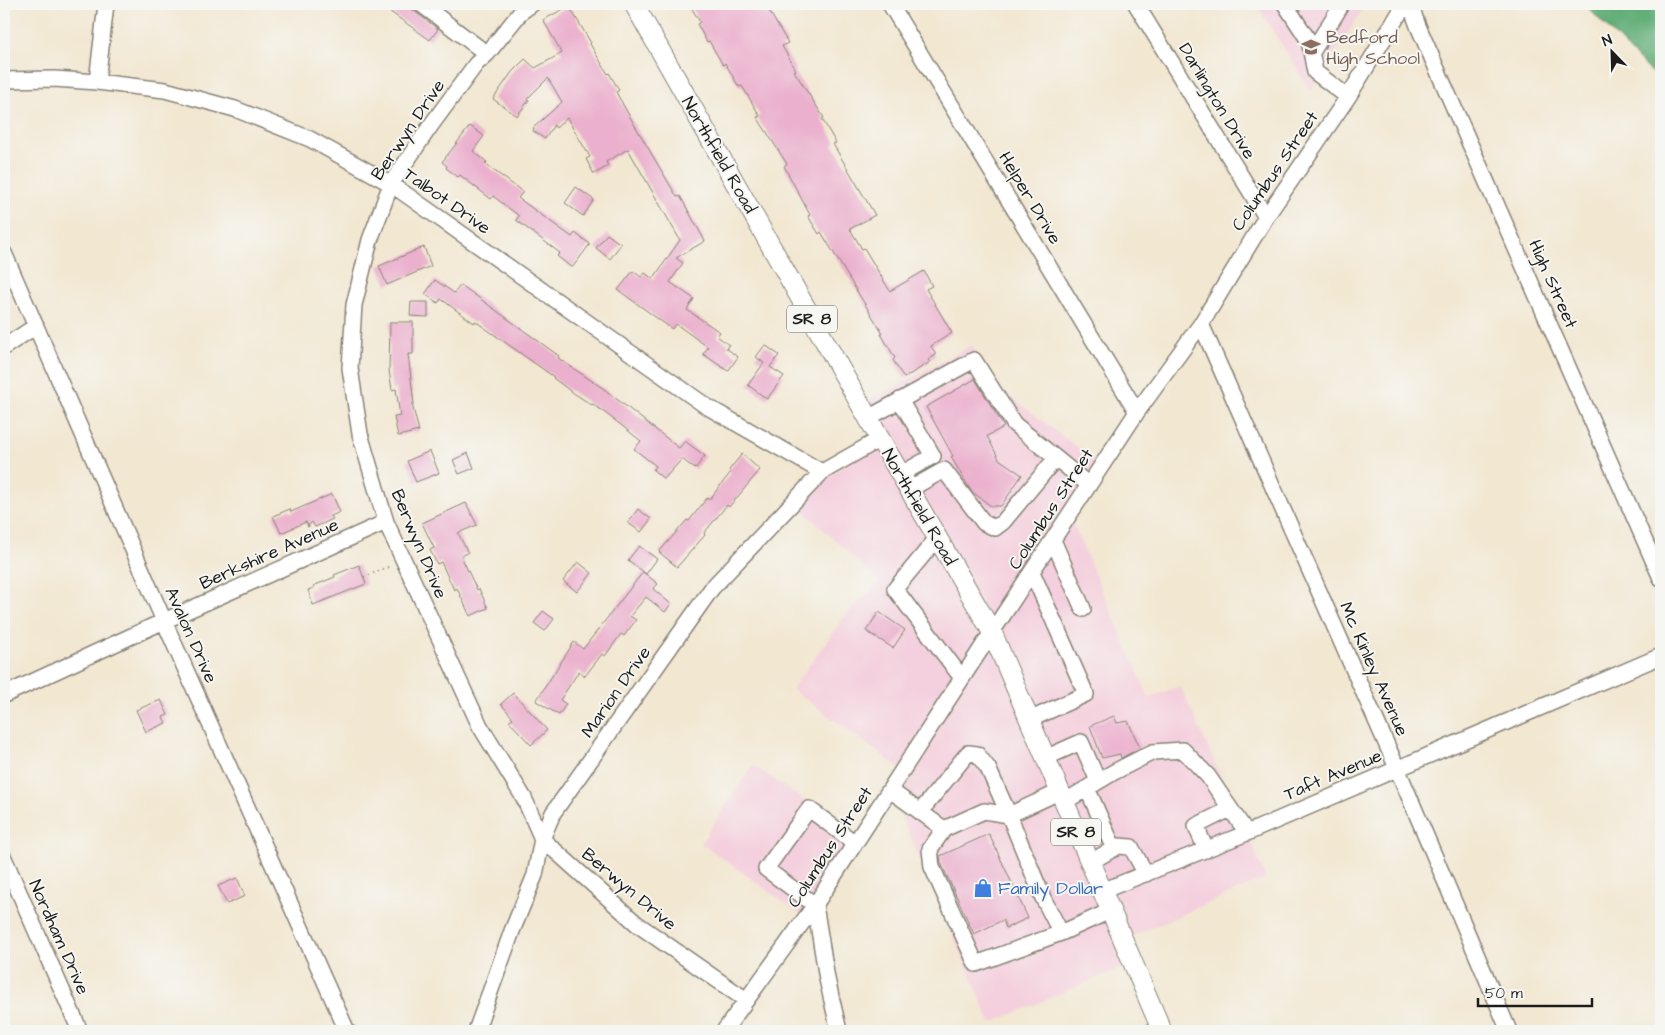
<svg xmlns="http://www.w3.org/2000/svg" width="1665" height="1035" font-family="'Architects Daughter',sans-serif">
<rect width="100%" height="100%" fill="#f6f6f2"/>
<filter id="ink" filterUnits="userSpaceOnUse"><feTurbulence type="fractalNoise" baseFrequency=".02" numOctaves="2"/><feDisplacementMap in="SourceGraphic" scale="10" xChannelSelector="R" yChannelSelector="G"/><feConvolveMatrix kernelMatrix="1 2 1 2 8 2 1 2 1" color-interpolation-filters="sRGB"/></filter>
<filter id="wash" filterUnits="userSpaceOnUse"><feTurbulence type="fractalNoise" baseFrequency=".0096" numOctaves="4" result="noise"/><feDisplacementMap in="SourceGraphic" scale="20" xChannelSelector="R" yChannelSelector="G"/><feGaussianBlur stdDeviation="1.12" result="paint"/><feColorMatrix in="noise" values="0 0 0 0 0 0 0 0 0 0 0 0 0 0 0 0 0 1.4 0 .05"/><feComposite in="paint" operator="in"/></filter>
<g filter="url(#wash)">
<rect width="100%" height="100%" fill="#f2e7d1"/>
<path fill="#f4cfdd" d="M1256,4H1366L1311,91Z
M972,345L999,388L1102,466L1069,515L1149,698L1180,686L1247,833L1266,878L1123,940L1133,963L991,1023L890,790L902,770L792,689L842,620L879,581L794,502L880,439L861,405Z
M753,765L859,838L806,918L701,843Z"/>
<path fill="#62ae77" stroke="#3f654a" d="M1594,4H1661V82L1589,9Z"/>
<g id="blocks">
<path fill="#ebb0cd" d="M379,4H405L438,29L430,40Z
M689,4H765L788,43L782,46L796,70L794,71L824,118L822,119L836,143L833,144L875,215L850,229L862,249L864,248L890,291L924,271L932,286L926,289L952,333L931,346L936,355L928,360L930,362L904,378L893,360L895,358L881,334H883L821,232L819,234L808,216L810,215L784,166L787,164L757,117L760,116L742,86L739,87L725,63L723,65L709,41L707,42L697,24L700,22Z
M569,6L591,43L590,44L608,74L609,73L619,90L616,92L634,124L677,197L680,196L705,241L676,258L683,263L670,282L694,299L687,310L720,332L717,336L729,345L726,348L738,357L728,371L703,354L708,347L698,340L676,324L672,329L618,290L633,271L641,277L645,273L653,279L680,240L628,149L606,162L608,166L594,174L586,159L590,157L567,118L556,128L554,125L545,139L533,131L534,129L533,128L562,102L548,78L527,99L529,100L517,116L493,99L512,72L525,59L535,68L562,53L543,20Z
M470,126L484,136L473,151L487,162L485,164L523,192L518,198L572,237L575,233L590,244L572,268L557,256L560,253L516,220L519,216L493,196L491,199L460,175L458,177L446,168L447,166L442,162Z
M576,187L594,200L583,216L565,203Z
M607,234L621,244L610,259L596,248Z
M424,247L431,266L387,285L379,266Z
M435,280L454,293L461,285L559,356L558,358L604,389L679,448L685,441L705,456L695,469L682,459L664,479L653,470L656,466L634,449L641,441L621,425L593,404L592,405L569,390L553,378L554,377L475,321L474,323L441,299L438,303L425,294Z
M411,302H428V317L410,316Z
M390,322H413V354H408L414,404H412L419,431L398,436L394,417L400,416L396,389L392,390L389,370Z
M765,345L779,355L770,367L784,376L767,399L748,385L764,363L756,357Z
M975,379L1004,427L987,436L999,459L1022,475L1001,506H991L971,491L951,457L953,456L926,407Z
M430,451L439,473L416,482L407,461Z
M468,453L474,468L459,474L453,460Z
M742,454L760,470L729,507L727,505L704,533L705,535L677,567L659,552L687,520L689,521L707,498L709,500L731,472L729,470Z
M332,494L340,512L331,516L333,519L315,527L312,522L308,526L306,522L281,533L273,516L290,509L291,512Z
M466,503L477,525L458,533L468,553L461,556L477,590L479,589L488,608L470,616L457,588L454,590L441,562L437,564L430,550L434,548L422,523Z
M638,509L651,519L641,532L628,523Z
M639,546L657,559L646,574L628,560Z
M578,562L592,573L577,592L563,581Z
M359,565L366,584L313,605L308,590L314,588L313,586L335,577L334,575Z
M643,572L658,584L653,589L671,604L665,612L646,597L630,616L636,620L624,636L621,634L605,656L602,654L585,676L579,671L560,700L566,704L559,715L536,701L574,642L583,649Z
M543,611L554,619L545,631L534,623Z
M879,612L905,630L893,648L866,631Z
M513,693L547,730L531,745L509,721L513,718L501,704Z
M161,700L168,715L163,717L166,723L146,732L136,710Z
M1114,716L1117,723L1128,721L1140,748L1121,758L1120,754L1102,758L1090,726Z
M989,834L1028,918L1006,928L1003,920L974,934L941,863L940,856Z
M237,878L245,896L227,904L218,886Z"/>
</g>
</g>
<g filter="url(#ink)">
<use href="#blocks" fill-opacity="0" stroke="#878276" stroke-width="1"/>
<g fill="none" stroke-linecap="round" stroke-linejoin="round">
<g stroke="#878276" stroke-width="18">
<path id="minor" d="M421,4L487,54
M532,4L521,12L487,54L476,64L429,128L391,184L370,240L354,305L350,368L360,434L386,522L480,726L524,798L542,839L637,924L746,1000
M890,4L1137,412
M1136,4L1266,217
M1285,4L1309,41L1315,72L1348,97
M1410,4L1418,26L1661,578
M1312,52L1339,9L1337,4
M4,80L54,79L97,82L165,90L235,109L310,139L391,184L706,406L822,472
M97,82L106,4
M4,253L164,621L347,1031
M1201,324L1397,768L1509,1031
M4,347L36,326
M900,400L933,456L901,474
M868,418L974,360L1014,424L1089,485
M910,489L944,470L984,523L995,528L1003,522L1056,458
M938,537L895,589L962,678
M1053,540L1083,609
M4,695L164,621L386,522
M1029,720L1086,694L1032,572
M1045,758L1081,742L1098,781
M1087,788L1114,849
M890,790L944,829L984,811L1009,815
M1059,792L1009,815L1043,898L1061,933L1110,911
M1064,802L1114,772L1153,752L1183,750L1208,776L1247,833
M920,812L968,753L977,754L988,768L1009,815
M944,829L930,849L932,867L976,964L1061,933
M1206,850L1196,826L1230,809
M4,858L80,1031
M1089,863L1118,846L1131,847L1146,874
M1102,891L1247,833L1661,656
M476,1031L512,931L535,875L542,839L553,813L712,588L822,472L880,439
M724,1031L815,905L992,632L1137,412L1201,324L1266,217L1348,97L1405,4
M839,1031L827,979L815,905L766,869L809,809L855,843"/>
</g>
<g stroke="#878276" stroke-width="21">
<path id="major" d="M634,4L880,439L992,632L1162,1031"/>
</g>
<path stroke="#878276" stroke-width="2.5" stroke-dasharray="1 4" stroke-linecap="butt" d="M308,526L314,539
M364,577L388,567"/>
<use href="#minor" stroke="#fff" stroke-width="15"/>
<use href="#major" stroke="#fff" stroke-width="19"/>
</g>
</g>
<defs>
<g id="school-bare" transform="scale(1.5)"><path d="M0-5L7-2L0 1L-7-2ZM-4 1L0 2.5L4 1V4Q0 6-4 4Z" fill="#8d6e63" stroke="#f6f6f2" stroke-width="2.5" paint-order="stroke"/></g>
<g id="shop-bare" transform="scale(1.5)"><path d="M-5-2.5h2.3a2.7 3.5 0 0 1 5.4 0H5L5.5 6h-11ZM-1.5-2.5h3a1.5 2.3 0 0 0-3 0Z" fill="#3f7fe0" stroke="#f6f6f2" stroke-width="2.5" paint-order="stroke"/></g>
</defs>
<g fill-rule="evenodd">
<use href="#school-bare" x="1311" y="47"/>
<use href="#shop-bare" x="983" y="888"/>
</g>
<g text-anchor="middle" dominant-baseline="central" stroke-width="4" stroke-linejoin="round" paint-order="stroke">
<g fill="#f6f6f2" stroke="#5d5d5c" stroke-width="1">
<rect x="787" y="305.5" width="50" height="27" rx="4"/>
<rect x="1051" y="818.5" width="50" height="27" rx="4"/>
</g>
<g font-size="16" font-weight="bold" fill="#1c1c1c">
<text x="812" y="319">SR 8</text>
<text x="1076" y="832">SR 8</text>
</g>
<g font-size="18" fill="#785e54" stroke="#f6f6f2" text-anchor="start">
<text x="1326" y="37">Bedford<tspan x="1326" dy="21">High School</tspan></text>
</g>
<g font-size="18" fill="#1c1c1c" stroke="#f6f6f2">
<text transform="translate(1217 101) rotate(59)">Darlington Drive</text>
<text transform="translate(408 130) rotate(-56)">Berwyn Drive</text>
<text transform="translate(719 155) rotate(60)">Northfield Road</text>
<text transform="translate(1275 171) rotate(-56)">Columbus Street</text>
<text transform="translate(1030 198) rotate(59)">Helper Drive</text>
<text transform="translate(447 201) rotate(35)">Talbot Drive</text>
<text transform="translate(1553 284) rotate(66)">High Street</text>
<text transform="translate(919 507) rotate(60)">Northfield Road</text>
<text transform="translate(1051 509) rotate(-57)">Columbus Street</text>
<text transform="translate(419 544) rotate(67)">Berwyn Drive</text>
<text transform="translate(269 554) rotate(-24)">Berkshire Avenue</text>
<text transform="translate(191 635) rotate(66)">Avalon Drive</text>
<text transform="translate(1374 669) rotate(66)">Mc Kinley Avenue</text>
<text transform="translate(616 692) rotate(-55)">Marion Drive</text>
<text transform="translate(1333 775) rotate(-23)">Taft Avenue</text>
<text transform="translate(830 847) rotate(-57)">Columbus Street</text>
<text transform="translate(629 889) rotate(40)">Berwyn Drive</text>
<text transform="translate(59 937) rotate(66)">Nordham Drive</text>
</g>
<g font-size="18" fill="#366cbe" stroke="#f6f6f2" text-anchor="start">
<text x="998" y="888">Family Dollar</text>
</g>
</g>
<rect width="1665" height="1035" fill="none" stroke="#f6f6f2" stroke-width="20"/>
<g transform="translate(1612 52) rotate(337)" stroke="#f6f6f2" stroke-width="4" paint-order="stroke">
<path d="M0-4L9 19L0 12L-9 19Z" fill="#1c1c1c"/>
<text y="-8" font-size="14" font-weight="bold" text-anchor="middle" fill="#1c1c1c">N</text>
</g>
<path d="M1478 998v8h114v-8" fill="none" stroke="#1c1c1c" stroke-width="2.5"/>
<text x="1485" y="998" font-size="15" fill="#1c1c1c" stroke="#f6f6f2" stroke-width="4" paint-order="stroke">50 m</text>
</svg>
